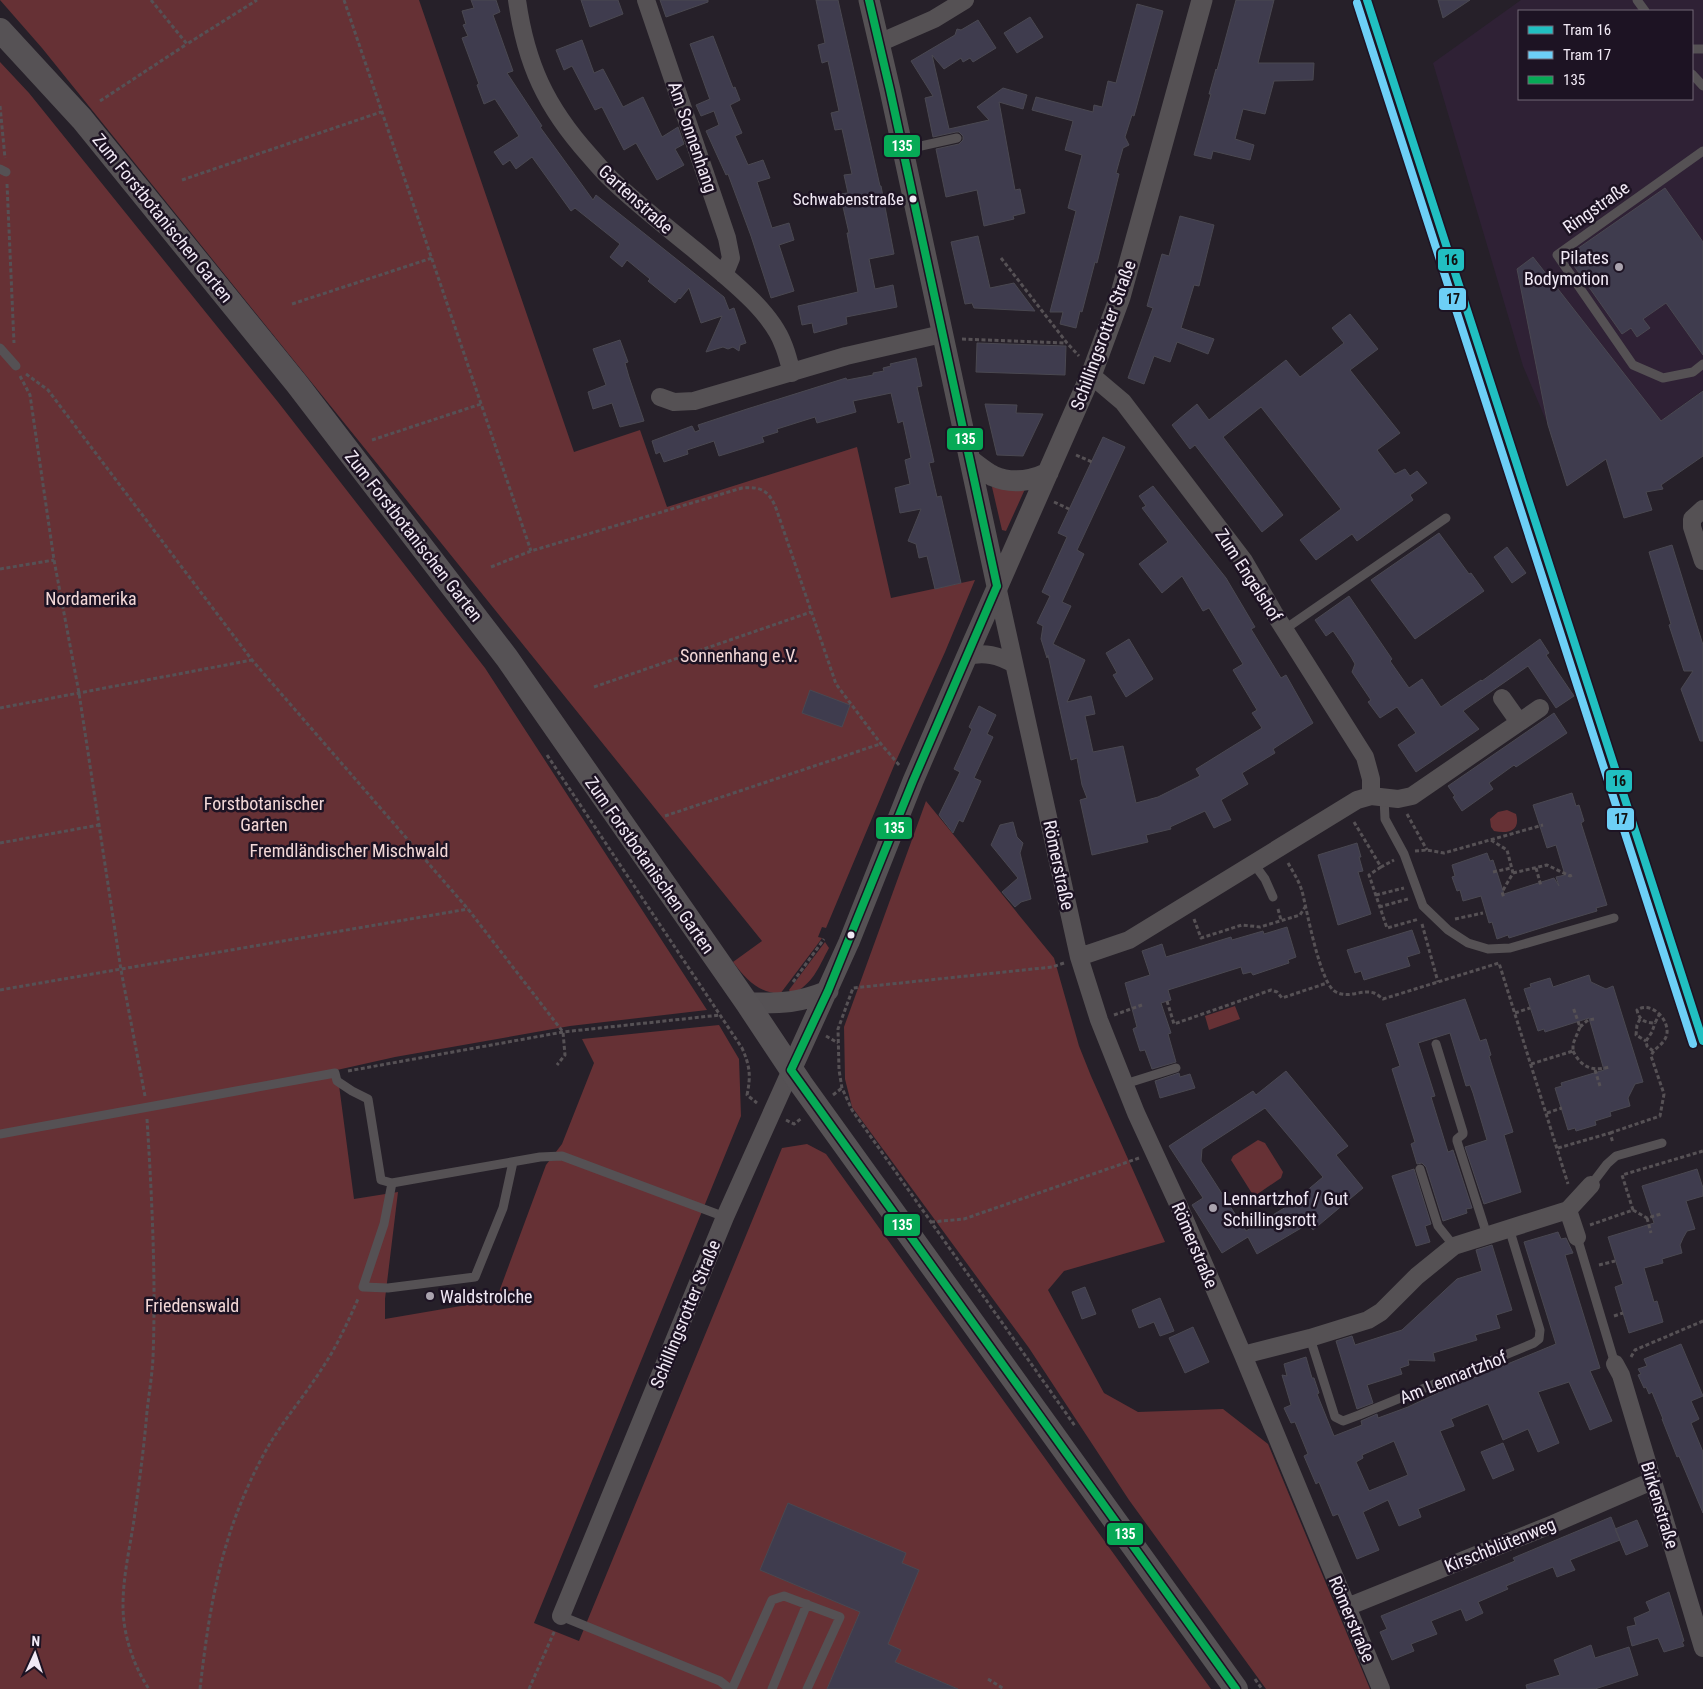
<svg xmlns="http://www.w3.org/2000/svg" width="1703" height="1689" font-family="'Roboto Condensed',sans-serif">
<rect width="100%" height="100%" fill="#262029"/>
<path fill="#2f2135" fill-rule="evenodd" d="M1521,0H1703V390L1661,421L1567,486L1548,425L1523,366L1433,63ZM1519,11H1692V99H1519Z"/>
<path fill="#663135" d="M0,0H419L574,452L640,430L667,507L857,447L891,598L975,580L945,652L896,761L826,928L822,927L818,937L822,938L820,941L780,994C757,992 746,979 733,962L762,941L42,48Z
M0,62L29,93L278,402L485,668L707,1010L570,1026L395,1057L337,1070L354,1199L398,1192L385,1299V1319L496,1300L546,1165L562,1144L594,1063L582,1039L719,1025L739,1059L741,1116L534,1623L579,1641L782,1148L807,1144L826,1154L1211,1689H0Z
M992,487L1025,489L1006,531L1002,530Z
M926,801L1054,958L1079,1046L1091,1076L1165,1242L1064,1271L1048,1290L1104,1393L1138,1412L1223,1409L1268,1444L1370,1689H1266L1129,1500L1029,1348L852,1107L845,1079L844,1027Z
M1507,810L1516,814C1521,831 1508,834 1494,831L1491,827L1490,819L1498,812Z
M825,942L829,948C818,968 813,985 791,994L789,990Z
M1235,1006L1240,1019L1209,1030L1205,1016Z
M1258,1140L1265,1143L1283,1172L1281,1178L1256,1195H1253L1231,1160L1233,1156Z"/>
<path fill="#3f3c4e" stroke="#4a4851" fill-rule="evenodd" d="M471,0H496L500,12L493,15L513,71L507,73L542,126L540,127L593,200L596,195L724,297L729,310L734,308L746,343L740,345L739,351L733,347L728,349L723,347L706,352L722,316L701,323L689,288L680,299L679,298L675,303L648,281L650,279L627,260L622,267L610,257L620,244L575,208L571,211L532,157L516,169L510,160L503,165L494,152L519,136L495,99L484,104L477,85L479,84L462,38L468,36L463,25L466,24L462,11L474,8Z
M581,0H618L623,14L590,27Z
M660,0H708V2L666,17Z
M816,0H838L880,186H881L894,254L869,259L875,289L893,285L897,307L846,317L847,324L814,333L812,323L802,325L798,306L858,292L847,233H849L840,194L848,193L844,175L852,174L842,129L835,130L831,113L839,111L828,61L822,63L818,45L825,43Z
M1236,0H1274L1258,63H1314L1313,80L1274,81L1265,114L1243,109L1235,139L1254,145L1250,160L1213,151L1211,159L1194,155L1211,94H1209L1216,69L1217,70Z
M1438,0H1470L1443,18Z
M1137,4L1163,11L1134,116L1132,115L1125,137L1129,145L1123,148L1116,173L1119,174L1097,263L1095,262L1082,312L1080,311L1076,328L1060,324L1063,312H1050L1076,211L1068,208L1082,155L1065,150L1073,121L1032,110L1036,97L1093,112L1094,105L1102,107L1108,81L1116,83Z
M1030,17L1043,37L1017,53L1004,33Z
M978,20L996,48L973,62L970,58L963,62L961,58L944,69L932,55L949,129L989,120L977,107L1003,88L1027,95L1023,109L999,102L1015,190L1020,189L1025,213L1013,216L1014,219L984,226L977,190L946,197L936,149L959,144L963,140V136L959,132H956L933,137L925,98L933,96L911,61L955,35L957,29L961,30Z
M713,36L733,88L735,87L740,100L730,105L742,133L735,136L748,165L763,160L770,178L757,182L772,228L789,223L794,240L779,245L794,291L771,298L751,236L728,174L726,175L706,131L719,125L714,111L701,116L696,105L710,99L709,97L690,44Z
M582,40L594,73L603,69L623,107L643,97L662,137L678,127L684,144L675,149L684,165L657,180L636,143L624,150L602,107L595,110L572,66L564,70L556,50Z
M1665,188L1703,242V355L1666,303L1643,319L1650,328L1637,337L1631,328L1622,334L1567,256Z
M1180,216L1214,225L1199,286L1194,285L1181,328L1214,339L1208,354L1177,342L1170,362L1154,356L1144,384L1128,378L1153,308L1147,306L1162,254L1169,256Z
M978,236L990,288L1014,283L1035,311L974,308L972,303L965,304L951,242Z
M1533,257L1661,421L1703,391V456L1661,485L1663,489L1646,492L1652,510L1624,518L1606,459L1567,486L1548,425L1517,269Z
M1350,314L1378,349L1350,370L1400,433L1377,450L1395,474L1405,469L1410,476L1417,471L1427,483L1410,495L1413,500L1357,541L1352,534L1316,560L1300,540L1341,509L1261,407L1223,437L1283,515L1262,532L1195,445L1190,449L1172,425L1197,404L1209,420L1286,360L1300,377L1344,343L1332,328Z
M620,340L628,362L625,363L629,377L644,421L620,427L612,403L593,409L588,392L606,385L593,349Z
M977,343L1066,346L1065,375L976,372Z
M916,358L922,386L917,387L934,462L929,463L937,497L941,496L961,583L935,589L927,556L919,558L916,544L908,541L921,509L900,513L895,488L910,484L905,460L911,458L903,421L898,423L891,393L853,401L856,412L817,423L815,417L777,429L778,432L762,437L764,442L719,456L714,441L687,450L688,454L664,462L660,452L656,454L652,441L692,426L695,432L700,430L698,425L747,409L846,378L847,380L873,375V373L884,371L883,368L891,366L890,364Z
M985,404L1017,405L1016,413L1043,414L1023,456L997,455Z
M1103,437L1125,447L1077,550L1084,554L1062,602L1071,606L1053,644L1085,660L1067,702L1091,696L1095,714L1085,716L1093,752L1123,746L1136,803L1158,797L1200,776L1196,769L1262,728L1252,713L1257,710L1233,670L1243,664L1209,608L1203,611L1182,576L1162,593L1139,564L1168,542L1142,508L1146,506L1139,496L1153,486L1226,578L1255,627L1251,629L1281,678L1286,675L1313,723L1273,749L1275,753L1242,773L1248,784L1221,800L1231,820L1214,828L1205,811L1170,827L1171,829L1146,835L1148,842L1092,855L1080,800L1087,798L1082,785L1077,758L1071,760L1048,655L1047,658L1041,639L1043,626L1037,623L1050,596L1042,592L1067,537L1058,533Z
M1439,533L1469,574L1471,573L1484,591L1415,639L1371,580Z
M1672,545L1703,645V741H1700L1681,689L1693,671H1684L1669,625L1671,624L1649,552Z
M1507,547L1526,573L1512,583L1494,557Z
M1349,596L1392,659L1390,661L1409,688L1422,679L1441,707L1481,680L1482,681L1540,639L1549,653L1546,655L1574,696L1556,708L1528,666L1463,711L1479,729L1416,772L1398,745L1416,733L1397,707L1380,718L1368,702L1371,700L1352,672L1355,664L1351,657L1333,631L1326,636L1315,620Z
M1129,639L1153,679L1126,697L1113,675L1117,673L1106,653Z
M810,690L850,705L842,727L802,713Z
M979,706L996,715L987,734L993,737L974,778L981,781L963,822L959,820L953,833L939,815L960,772L954,769L972,729L969,727Z
M1554,713L1567,733L1516,767L1514,765L1489,783L1493,789L1462,811L1453,797L1455,796L1448,786Z
M1572,793L1576,806L1579,805L1584,821L1581,823L1607,905L1596,908L1597,911L1560,922L1509,938L1508,935L1497,939L1492,922L1489,923L1481,896L1463,901L1460,890L1457,891L1452,877L1455,876L1452,865L1487,853L1490,861L1493,860L1504,894L1554,878L1559,886L1556,877L1565,875L1556,845L1547,848L1533,805Z
M1013,822L1017,837L1023,843L1020,853L1031,899L1021,902L1015,907L1002,892L1018,878L991,845L1000,825Z
M1357,843L1361,857H1359L1363,871L1358,872L1371,914L1338,925L1318,855Z
M1287,927L1296,957L1288,960L1289,963L1253,975L1251,972L1243,974L1241,967L1168,990L1171,1000L1161,1003L1171,1033L1168,1034L1176,1062L1152,1069L1145,1050L1140,1051L1133,1029L1137,1027L1125,983L1150,975L1142,951L1162,944L1166,957L1231,937L1232,940L1263,931L1264,934Z
M1412,930L1420,953L1407,957L1410,966L1364,980L1361,971L1355,973L1347,950Z
M1589,975L1591,982L1606,989L1613,986L1643,1082L1635,1084L1628,1098L1630,1106L1610,1112L1611,1116L1595,1121L1596,1125L1576,1131L1575,1128L1568,1130L1555,1088L1562,1086L1561,1083L1604,1070L1589,1018L1545,1032L1544,1029L1538,1031L1524,989L1531,987L1530,984L1550,978L1553,987Z
M1465,999L1480,1041L1486,1039L1491,1055L1489,1056L1513,1132L1504,1135L1521,1192L1484,1204L1465,1147L1487,1140L1473,1093L1470,1085L1466,1086L1450,1033L1418,1043L1435,1096L1431,1097L1448,1152L1453,1150L1472,1208L1466,1209L1467,1213L1443,1221L1426,1167L1422,1163L1417,1164L1411,1144L1415,1142L1392,1069L1400,1066L1386,1024Z
M1286,1071L1348,1146L1336,1155L1363,1188L1313,1230L1308,1224L1257,1254L1248,1237L1222,1253L1192,1205L1203,1198L1169,1146L1253,1091L1256,1095ZM1265,1108L1323,1177L1291,1204L1246,1231L1201,1161L1202,1149Z
M1179,1073L1180,1077L1190,1074L1195,1088L1160,1098L1155,1081Z
M1414,1169L1431,1224L1425,1226L1430,1242L1416,1246L1392,1176Z
M1697,1169L1703,1188V1196L1686,1201L1695,1229L1687,1231L1683,1238L1680,1245L1682,1253L1662,1259L1663,1263L1644,1268L1654,1302L1657,1301L1663,1322L1629,1333L1615,1287L1623,1284L1608,1237L1654,1223L1642,1186Z
M1558,1232L1561,1239L1566,1238L1573,1253L1565,1255L1600,1368L1590,1371L1612,1421L1590,1430L1569,1382L1538,1392L1559,1443L1538,1452L1528,1429L1503,1440L1488,1404L1451,1419L1454,1426L1440,1431L1465,1490L1418,1509L1421,1517L1399,1526L1388,1500L1363,1512L1379,1550L1357,1559L1338,1514L1333,1516L1319,1482L1316,1484L1304,1456L1308,1454L1295,1422L1291,1423L1284,1408L1291,1405L1282,1375L1287,1376L1284,1364L1306,1357L1312,1378H1314L1319,1393L1317,1394L1334,1436L1362,1425L1361,1421L1377,1414L1378,1418L1408,1407L1442,1391L1556,1344L1524,1242ZM1394,1441L1408,1475L1369,1491L1356,1462L1363,1458L1362,1455Z
M1492,1245L1512,1310L1496,1315L1500,1328L1475,1335L1477,1340L1433,1353L1435,1361L1408,1360L1409,1365L1400,1368L1402,1374L1367,1385L1373,1403L1357,1409L1336,1341L1352,1336L1355,1345L1402,1330L1457,1279L1482,1271L1476,1250Z
M1085,1287L1096,1314L1082,1319L1072,1292Z
M1160,1298L1174,1331L1160,1336L1154,1322L1139,1328L1132,1310Z
M1193,1327L1209,1362L1185,1373L1169,1338Z
M1681,1344L1703,1396L1691,1401L1699,1419L1691,1423L1703,1452V1513L1679,1456L1677,1457L1662,1419H1663L1652,1392L1649,1394L1646,1387L1644,1388L1638,1375L1641,1374L1638,1369L1647,1366L1644,1359Z
M1503,1443L1514,1470L1493,1479L1481,1452Z
M788,1503L906,1553L902,1563L919,1570L888,1644L901,1650L895,1662L958,1689H827L860,1612L760,1570Z
M1611,1517L1620,1540L1570,1560L1575,1570L1557,1577L1553,1567L1506,1586L1508,1589L1478,1602L1483,1613L1466,1621L1461,1609L1431,1621L1437,1634L1411,1644L1414,1651L1392,1660L1380,1632L1387,1629L1381,1616L1515,1561L1513,1558Z
M1637,1520L1648,1546L1626,1555L1615,1529Z
M1669,1592L1684,1641L1682,1642L1684,1646L1664,1652L1658,1638L1632,1646L1627,1627L1636,1625L1634,1618L1650,1611L1646,1602Z
M1591,1645L1595,1658L1629,1647L1638,1675L1595,1689H1527L1526,1685L1560,1675L1554,1660Z"/>
<g fill="none" stroke-linecap="round" stroke-linejoin="round">
<path stroke="#565155" stroke-width="3" stroke-dasharray="4 2.5" stroke-linecap="butt" d="M151,0L187,44L257,0
M344,0L531,551
M100,101L187,44
M0,106L5,158
M182,180L381,112
M7,184L14,343
M1001,258L1067,343L1079,356
M292,304L432,258
M962,339L1066,343
M26,374L48,390L252,660L468,909L563,1032L565,1055L557,1065
M20,376L30,395L54,560L79,693L121,970L145,1096
M372,440L481,404
M1076,455L1092,462
M1054,502L1069,509
M491,567L531,551L742,488C763,486 770,492 777,511L836,684L881,744L900,766
M0,569L54,560
M594,687L811,612
M0,708L252,660
M547,755L742,1048C750,1066 751,1076 747,1095L757,1103
M1407,814L1427,850
M665,816L880,744
M1354,822L1381,867L1394,860
M1491,840L1507,850L1513,873L1502,892L1504,898
M0,843L99,825
M1415,851L1427,850L1444,853L1543,825
M1288,863C1293,872 1299,881 1302,891C1307,910 1320,985 1336,992C1349,999 1361,989 1374,993C1377,994 1380,997 1383,999L1499,963L1568,1184
M1381,867L1369,875L1387,928L1419,919
M1536,868L1541,886
M1493,872L1511,868
M1513,873L1547,865L1570,876L1574,874
M1376,895L1404,888
M1379,907L1408,899
M1278,909L1281,920
M1194,919L1201,938L1242,925L1260,927L1300,915L1305,907
M1455,919L1483,913
M1422,924L1438,982
M1064,963L1052,967L853,988L838,1029L839,1070L842,1088L852,1110L1075,1426
M793,982L824,939
M0,990L468,909
M1167,1001L1174,1024L1271,990L1277,992L1282,998L1327,983
M1515,1013L1530,1008
M1114,1015L1142,1005
M1640,1019L1637,1025L1636,1035L1646,1041
M1580,1027L1588,1020L1594,1019
M826,1036L838,1043
M1573,1051C1581,1067 1592,1072 1609,1067
M1653,1051L1647,1046L1646,1041L1652,1032L1655,1023
M1531,1064L1573,1051V1044L1580,1027L1573,1007
M1595,1070L1600,1086
M348,1071L563,1032L720,1015
M833,1095L842,1088
M1547,1113L1562,1108
M147,1119C152,1199 156,1278 153,1358C152,1376 149,1394 147,1411C144,1448 139,1484 134,1520C129,1553 120,1589 124,1622C127,1645 136,1670 149,1689
M786,1120L794,1124L802,1118
M1610,1133L1660,1116L1664,1094L1651,1056C1654,1048 1663,1045 1666,1037C1672,1022 1652,1000 1637,1010C1639,1020 1645,1023 1655,1023L1659,1015
M1558,1148L1610,1133L1613,1143
M1633,1210L1647,1218L1661,1214
M1647,1218L1651,1233
M931,1222L964,1219L1139,1158
M1590,1225L1633,1210L1622,1175L1703,1151
M1599,1265L1615,1261
M1614,1316L1623,1313
M1631,1357L1635,1350L1703,1321
M988,1679L1004,1689
M1255,1679L1262,1689
M200,1689C210,1601 222,1531 265,1452C281,1423 303,1398 321,1370C336,1348 347,1324 358,1299
M529,1689L555,1630"/>
<path stroke="#555154" stroke-width="9" d="M1637,0L1645,11
M1692,49H1703
M1692,74L1703,86
M903,150L957,138
M1703,151L1557,255L1633,365L1663,378L1693,372L1703,364
M0,169L6,172
M0,348L16,366
M1285,629L1446,518
M1384,797L1385,819L1404,854L1423,906L1448,930L1468,943L1488,949L1510,948L1614,918
M1254,864L1265,879L1273,897
M1436,1044L1463,1132V1134L1457,1139V1141L1487,1235
M1125,1084L1176,1068
M0,1134L335,1073L337,1081L352,1091L368,1099L381,1180L392,1183L540,1157L562,1156L725,1217
M1420,1169L1438,1226L1454,1246
M392,1183L384,1224L363,1287L388,1288L475,1277L503,1208L513,1162
M1591,1185L1607,1164L1616,1156L1662,1143
M1577,1237L1615,1364
M1310,1338L1335,1417L1343,1421L1359,1415L1534,1343L1539,1339L1540,1330L1509,1228
M561,1616L720,1681L730,1689
M732,1689L772,1600L784,1596L840,1617L807,1689
M772,1689L807,1604"/>
<path stroke="#555154" stroke-width="18" d="M517,0C526,64 546,107 589,155C596,163 604,173 612,180C638,205 668,228 696,251C724,275 770,309 783,344C787,353 789,363 792,373
M646,0L727,238L731,258L724,275
M879,43L934,19L965,0
M1091,375L1123,402L1244,561L1274,613L1365,757L1371,779V796
M660,397L674,402L694,401L846,356L942,334
M1703,509L1692,519V527L1703,561
M997,586L1079,957L1099,1020L1136,1113L1178,1204L1243,1355L1381,1689
M967,656C985,652 998,655 1014,664
M1502,698L1519,722
M1079,957L1129,940L1357,800L1371,796L1398,799L1412,796L1540,708
M1568,1210L1577,1237
M1243,1355L1310,1338L1368,1320L1381,1312L1417,1276L1454,1246L1568,1210L1591,1185
M1615,1364L1621,1375L1703,1648
M1347,1607L1553,1524L1652,1481
M561,1616L725,1217L791,1070"/>
<path stroke="#555154" stroke-width="21" d="M869,0L890,90L997,586
M970,460C977,465 985,472 993,476C1011,484 1031,481 1048,473
M747,1003C780,1003 796,1004 828,991
M791,1070L849,942L913,781L967,656L1093,370L1120,297L1202,0"/>
<path stroke="#565255" stroke-width="24" d="M0,30L82,119L297,384L507,658L747,1003L801,1084L1236,1689"/>
<g stroke="#1d1323" stroke-width="11">
<path id="bus-1" d="M869,0L890,90L997,586
M791,1070L1236,1689
M791,1070L828,991L913,781L997,586"/>
</g>
<use href="#bus-1" stroke="#06aa56" stroke-width="8"/>
<g stroke="#1d1323" stroke-width="11">
<path id="tram-1" d="M1367,0L1703,1041"/>
</g>
<g stroke="#1d1323" stroke-width="11">
<path id="tram-2" d="M1357,3L1693,1044"/>
</g>
<use href="#tram-1" stroke="#21bfc1" stroke-width="8"/>
<use href="#tram-2" stroke="#6dcff6" stroke-width="8"/>
</g>
<g fill="#f1e9f5" stroke="#1d1323" stroke-width="2">
<circle cx="913" cy="199" r="4.5"/>
<circle cx="851" cy="935" r="4.5"/>
</g>
<g fill="#aaa3ae" stroke="#1d1323" stroke-width="2">
<circle cx="1619" cy="267" r="5"/>
<circle cx="1213" cy="1208" r="5"/>
<circle cx="430" cy="1296" r="5"/>
</g>
<g text-anchor="middle" dominant-baseline="central" stroke-width="5" stroke-linejoin="round" paint-order="stroke">
<g font-size="17" fill="#f1e9f5" stroke="#1d1323" text-anchor="end">
<text x="904" y="199">Schwabenstraße</text>
</g>
<g font-size="18" fill="#f1e9f5" stroke="#1d1323">
<text transform="translate(693 137) rotate(71)">Am Sonnenhang</text>
<text transform="translate(636 199) rotate(42)">Gartenstraße</text>
<text transform="translate(1596 207) rotate(-35)">Ringstraße</text>
<text transform="translate(163 218) rotate(51)">Zum Forstbotanischen Garten</text>
<text transform="translate(1103 335) rotate(-70)">Schillingsrotter Straße</text>
<text transform="translate(414 536) rotate(52)">Zum Forstbotanischen Garten</text>
<text transform="translate(1249 575) rotate(57)">Zum Engelshof</text>
<text transform="translate(650 865) rotate(55)">Zum Forstbotanischen Garten</text>
<text transform="translate(1059 865) rotate(78)">Römerstraße</text>
<text transform="translate(1195 1245) rotate(67)">Römerstraße</text>
<text transform="translate(685 1314) rotate(-68)">Schillingsrotter Straße</text>
<text transform="translate(1453 1377) rotate(-22)">Am Lennartzhof</text>
<text transform="translate(1660 1505) rotate(73)">Birkenstraße</text>
<text transform="translate(1500 1545) rotate(-22)">Kirschblütenweg</text>
<text transform="translate(1352 1619) rotate(67)">Römerstraße</text>
</g>
<g font-size="18" fill="#f1e9f5" stroke="#1d1323" text-anchor="start">
<text x="1609" y="257" text-anchor="end">Pilates<tspan x="1609" dy="21">Bodymotion</tspan></text>
<text x="1223" y="1198">Lennartzhof / Gut<tspan x="1223" dy="21">Schillingsrott</tspan></text>
<text x="440" y="1296">Waldstrolche</text>
</g>
<g font-size="18" fill="#f3d8d7" stroke="#1d1323">
<text x="91" y="598">Nordamerika</text>
<text x="739" y="655">Sonnenhang e.V.</text>
<text x="264" y="803">Forstbotanischer<tspan x="264" dy="21">Garten</tspan></text>
<text x="349" y="850">Fremdländischer Mischwald</text>
<text x="192" y="1305">Friedenswald</text>
</g>
</g>
<g stroke="#1d1323" stroke-width="2">
<rect x="883" y="134" width="38" height="24" rx="5" fill="#06aa56"/>
<rect x="1437" y="248" width="28" height="24" rx="5" fill="#21bfc1"/>
<rect x="1438" y="287" width="29" height="24" rx="5" fill="#6dcff6"/>
<rect x="946" y="427" width="38" height="24" rx="5" fill="#06aa56"/>
<rect x="1605" y="769" width="28" height="24" rx="5" fill="#21bfc1"/>
<rect x="1606" y="807" width="29" height="24" rx="5" fill="#6dcff6"/>
<rect x="875" y="816" width="38" height="24" rx="5" fill="#06aa56"/>
<rect x="883" y="1213" width="38" height="24" rx="5" fill="#06aa56"/>
<rect x="1106" y="1522" width="38" height="24" rx="5" fill="#06aa56"/>
</g>
<g font-size="14" text-anchor="middle" font-weight="bold" fill="#fff">
<text x="902" y="151">135</text>
<text x="965" y="444">135</text>
<text x="894" y="833">135</text>
<text x="902" y="1230">135</text>
<text x="1125" y="1539">135</text>
</g>
<g font-size="14" text-anchor="middle" font-weight="bold" fill="#111">
<text x="1451" y="265">16</text>
<text x="1453" y="304">17</text>
<text x="1619" y="786">16</text>
<text x="1621" y="824">17</text>
</g>
<rect x="1518" y="10" width="175" height="90" fill="#1d1323" stroke="#726977"/>
<rect x="1528" y="26" width="25" height="8" fill="#21bfc1" stroke="#726977"/>
<text x="1563" y="35" font-size="15" fill="#f1e9f5">Tram 16</text>
<rect x="1528" y="51" width="25" height="8" fill="#6dcff6" stroke="#726977"/>
<text x="1563" y="60" font-size="15" fill="#f1e9f5">Tram 17</text>
<rect x="1528" y="76" width="25" height="8" fill="#06aa56" stroke="#726977"/>
<text x="1563" y="85" font-size="15" fill="#f1e9f5">135</text>
<g transform="translate(35 1654) rotate(3)" stroke="#1d1323" stroke-width="4" paint-order="stroke">
<path d="M0-4L9 19L0 12L-9 19Z" fill="#f1e9f5"/>
<text y="-8" font-size="14" font-weight="bold" text-anchor="middle" fill="#f1e9f5">N</text>
</g>
</svg>
